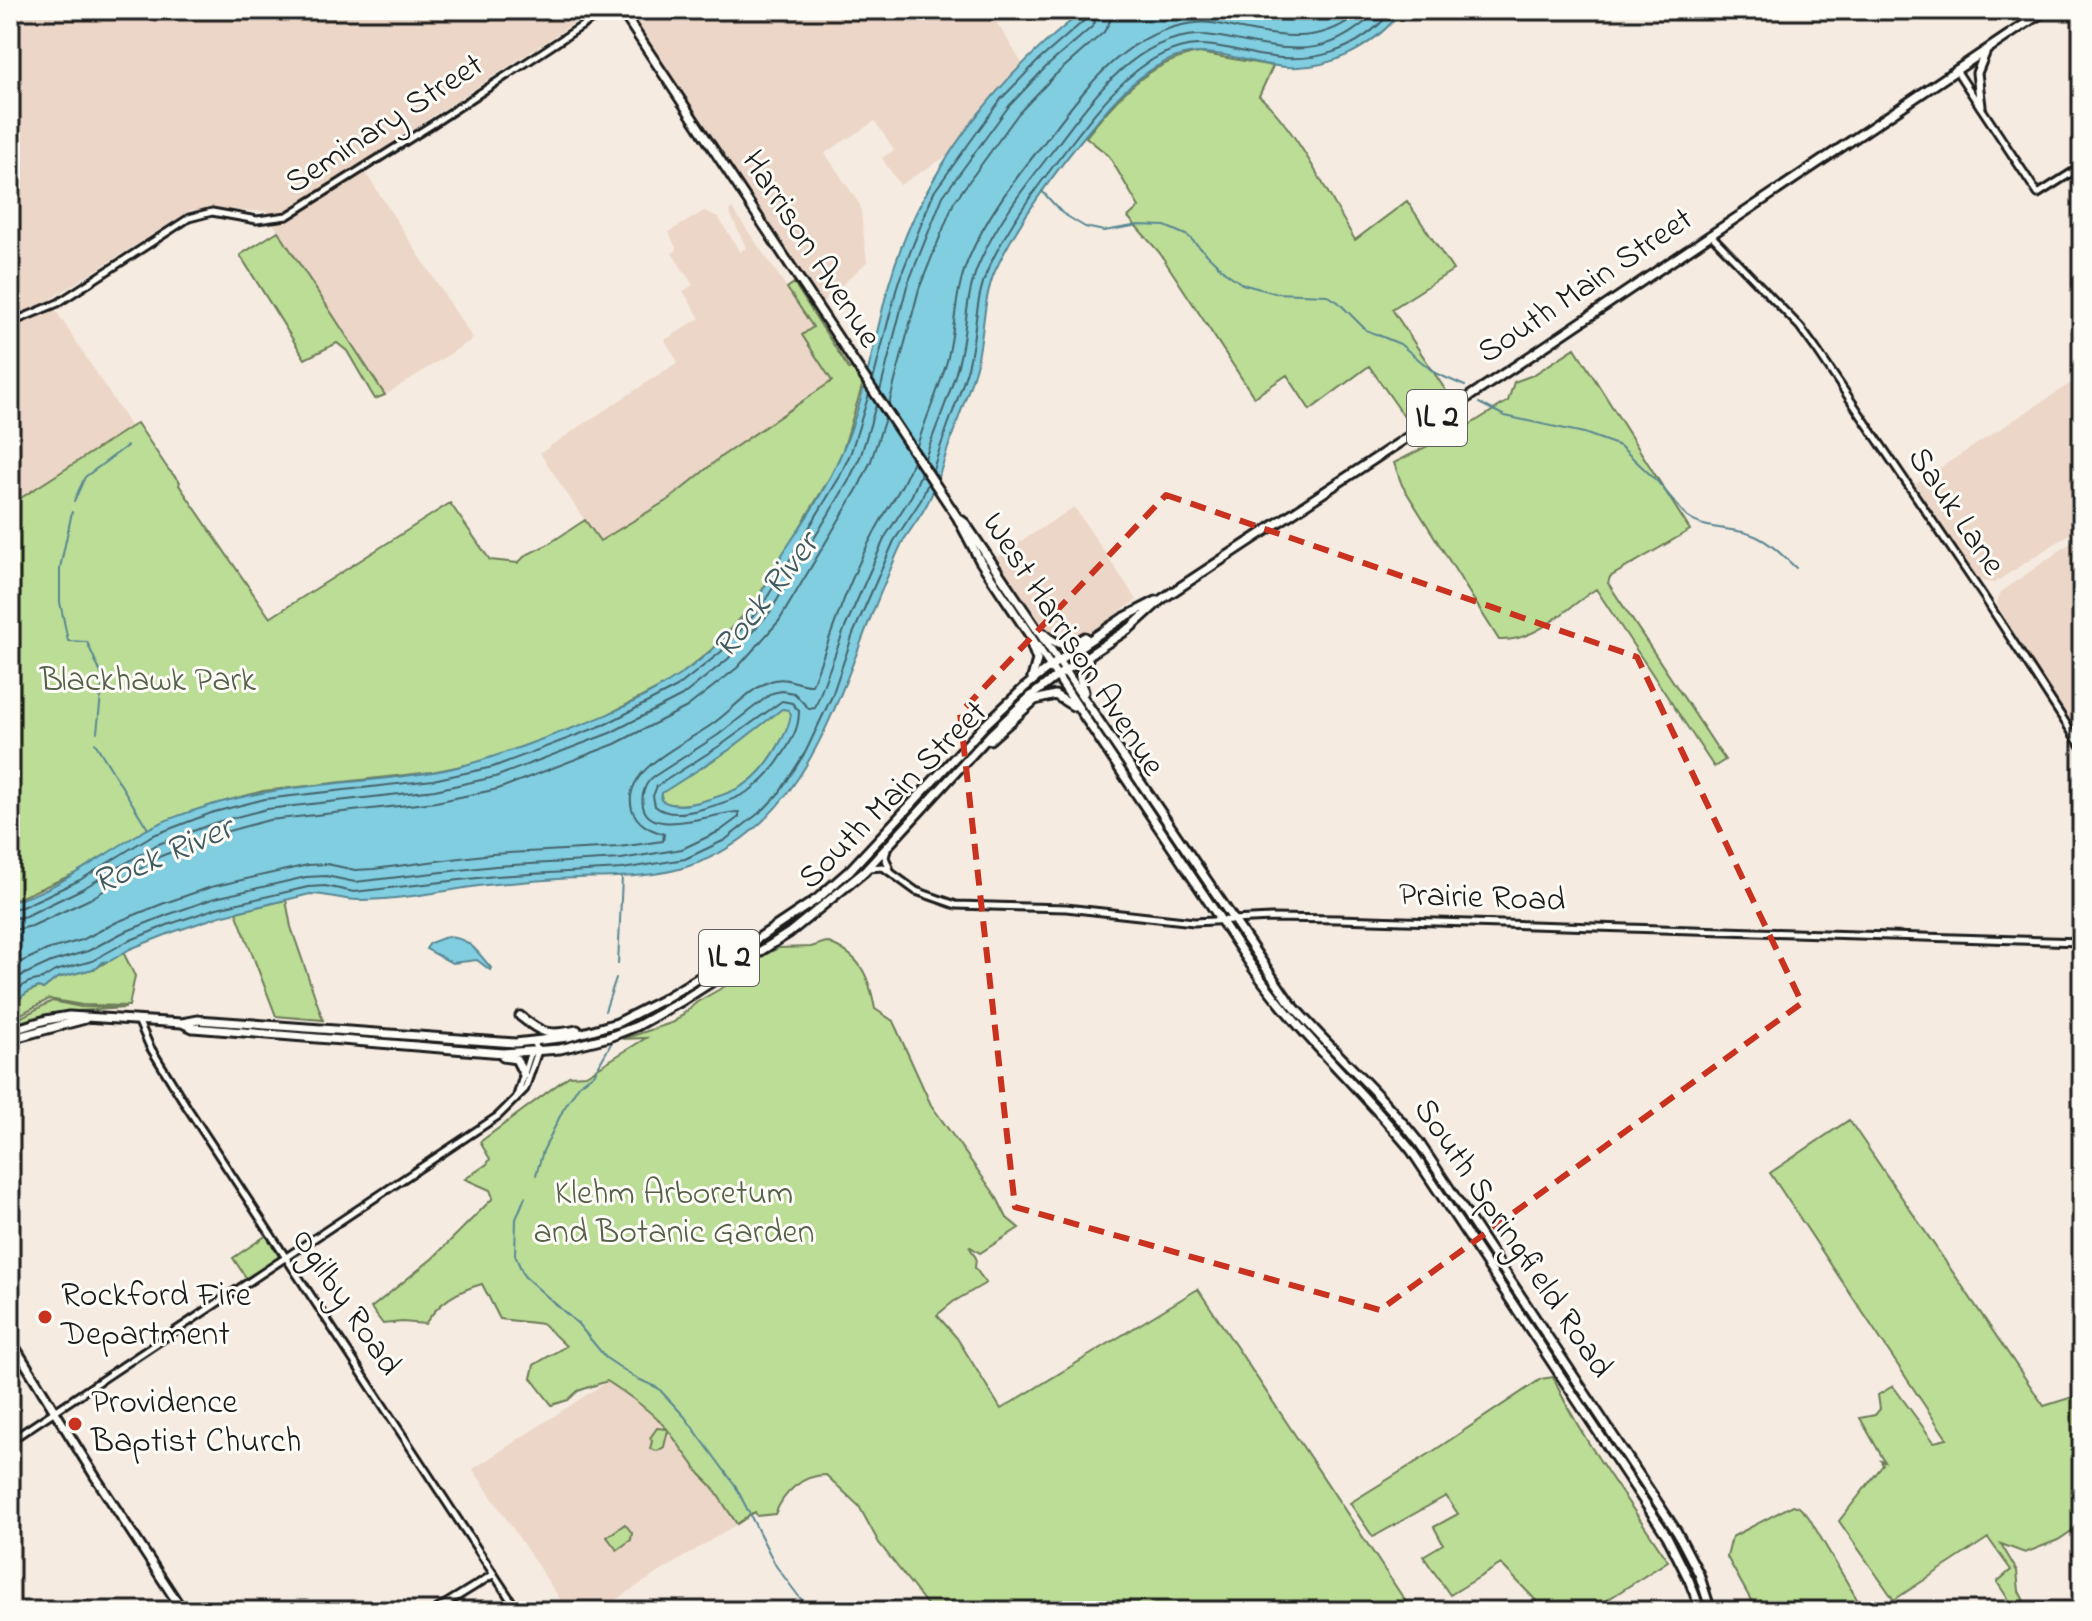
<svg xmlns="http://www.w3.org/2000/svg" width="2092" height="1621" font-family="'Indie Flower',sans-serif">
<rect width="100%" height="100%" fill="#f5ebe1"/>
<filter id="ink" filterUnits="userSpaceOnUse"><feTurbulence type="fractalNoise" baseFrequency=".0125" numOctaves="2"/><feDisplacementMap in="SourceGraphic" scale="16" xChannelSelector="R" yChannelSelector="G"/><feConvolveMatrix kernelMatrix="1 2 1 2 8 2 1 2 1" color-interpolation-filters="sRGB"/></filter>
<g filter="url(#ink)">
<path fill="#ecd6c7" d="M10,10H594L360,164L473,339L385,395L265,211L191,210L49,300L131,427L10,504Z
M628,10H989L1023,65L995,94L950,154L900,185L882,158L894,150L875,121L825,153L860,205L867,262L823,302Z
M732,208L814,327L802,335L832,381L722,456L671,498L599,542L540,453L678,362L665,340L700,318L683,291L693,285L672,253L677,250L669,232L704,211L718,217L740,252L746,248L731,215L729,211Z
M2082,376V526L1994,583L1982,581L1973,575L1915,484Z
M1074,507L1137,600L1079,639L1066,641L1053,637L1045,628L996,558Z
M2082,535V738L2003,619L1997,602L2001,592Z
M617,1375L667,1417L737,1524L597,1611H568L473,1469Z"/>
<path fill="#bcdd96" stroke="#6c7c59" stroke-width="2" d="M1199,53L1273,66L1259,96C1295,126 1330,198 1355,240L1407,201L1453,270L1392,309L1448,394L1406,419L1369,366L1310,410L1287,375L1254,397L1159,252L1128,217L1139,207L1109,156L1086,137C1117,97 1148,62 1199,53Z
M278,231L385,395L375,399L347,351L337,343L305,359L240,255Z
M794,283L849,369L852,367L863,383L843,450L832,474L755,602L716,646L673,681L603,717L491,760L432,772L263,791L212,805L148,829L76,873L10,902V505L137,423L168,469L180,482L179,485L270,618L450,503L490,560L518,563L526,555L547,545L585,520L600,541L671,498L722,456L832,381L802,335L813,327L787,288Z
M1575,348L1690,530L1610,577L1608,583L1725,760L1714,767L1596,589C1566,608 1537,642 1499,640L1402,485L1394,463L1471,424L1508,401L1514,382L1533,375Z
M782,708L788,709L792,714C789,728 784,736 777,748C757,782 740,791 703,801C689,805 673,808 661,800L662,792L729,750Z
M286,900L291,927L323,1020L276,1016L236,912Z
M826,942C860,954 869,975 875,1009L893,1021L931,1105L996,1196L1007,1218L1019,1228L980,1253L969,1246L976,1258L975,1268L986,1283L953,1302L937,1315L957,1338L1001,1409L1198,1289L1412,1611H932L879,1543L859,1506L826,1475C802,1475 784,1492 775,1514L757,1516L755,1512L737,1524L711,1485L700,1474L668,1430L664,1447L657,1451L650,1449L652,1441L650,1438L657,1428L667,1429C649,1409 629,1395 607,1381L578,1391L568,1400L552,1405L531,1378L534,1365L566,1346L543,1324L500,1319L482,1284C457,1291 439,1302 425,1324L402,1322L383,1324L371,1308L433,1258L493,1198L490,1190L465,1179L487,1164L490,1159L480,1142L569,1076L586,1075L646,1038L623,1039L674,1022L697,1002L743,976L755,960L778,948L811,947Z
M123,952L135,976L129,1006L82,1005L49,999L10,1020V1003L19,1000L21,995L39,987L43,989L57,978L96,968Z
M52,1001L81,1007L126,1008L62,1012L10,1026V1023Z
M1849,1120L2044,1406L2082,1394V1524L2058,1540L2025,1553L2001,1544L2017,1571L2019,1591L2029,1611H2016L1997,1582L2011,1570L1988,1538L1894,1600L1839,1521L1883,1465L1881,1461L1885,1462L1860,1418L1875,1415L1880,1409L1878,1395L1893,1386L1934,1442L1947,1439L1770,1173Z
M267,1235L279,1257L247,1279L233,1258Z
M1553,1377C1581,1441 1630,1502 1668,1561L1590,1611H1546L1501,1564L1450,1595L1423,1556L1443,1544L1434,1527L1458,1514L1446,1496L1373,1537L1350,1503L1429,1454L1541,1379Z
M1793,1505L1799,1507L1808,1516L1864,1611H1757L1727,1557L1732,1537Z
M625,1524L632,1533L631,1540L617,1550L607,1537Z"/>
<path fill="#81cee1" stroke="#598792" stroke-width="2" fill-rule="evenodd" d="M1085,10H1403C1372,48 1328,73 1277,66C1251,63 1224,52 1198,53C1165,54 1131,82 1110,106C1068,154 1022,213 995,271C981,304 985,340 974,373C967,396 958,419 950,442C943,462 938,483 928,502C921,517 910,529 902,543C896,555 891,568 886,580C839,686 812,827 686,867C645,880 600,876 558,879C532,881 504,883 478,886C438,892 398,900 358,900C342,900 327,894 310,894L220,916L173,932L130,949L110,961L103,962L97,968L57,978L43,989L39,987C30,990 24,993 19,1000L10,1003V902C59,890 101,855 144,831C165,819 192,811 215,804C286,783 360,784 433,772C481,764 524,745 570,729C641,704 710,665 755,603C766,587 774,567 785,550C806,519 827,487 842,452C865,399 874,339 889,284C920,175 995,78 1085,10ZM782,709L788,710L791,714C789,728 784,736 777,748C757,782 740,791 703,801C689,805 673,808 661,800L662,793L729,750Z
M446,937C470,937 477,952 491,968L490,970L477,960L452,963L426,949L430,943Z"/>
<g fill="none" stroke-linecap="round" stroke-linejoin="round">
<path stroke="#44636b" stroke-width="2" d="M873,380L898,283L934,192L1001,99L1039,60L1086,19L1089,10
M880,391L907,286L943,196L1009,106L1046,67L1093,26L1099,10
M889,404L919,289L954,202L1018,114L1054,76L1104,32L1110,21L1111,10
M917,446C926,417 939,390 947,361C956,327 954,293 968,260C986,217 1014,180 1043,144C1082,93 1125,30 1195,23C1208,21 1223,25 1236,28C1284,37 1323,46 1362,10
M925,459C935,427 951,395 959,361C967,330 965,297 978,266C996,223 1025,186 1054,149C1089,103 1133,38 1197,35C1213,34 1230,39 1245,42C1306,54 1332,53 1379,10
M933,470C943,435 958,402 968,367C977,334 974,299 989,267C1009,224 1036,188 1065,151C1097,110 1141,47 1198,45C1217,44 1239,51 1258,55C1313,65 1356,53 1393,10
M782,701L792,703L799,711C799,727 793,738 785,751C762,788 744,798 702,809C688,813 667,817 655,806L653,796L657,786L724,743Z
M10,909L22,907L80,880L151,836L214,812L265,799L433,780L493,767L606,724L677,687L721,652L762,606L839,478L851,452L869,394
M10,919L26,916L84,888L156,845L217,822L267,809L435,790L495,777L610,733L682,696L728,659L770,612L848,482L861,455L876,405
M10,931L32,926L90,899L161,856L221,833L269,820L436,802L498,789L615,744L687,707L737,668L779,621L858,488L871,461L885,418
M10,967L47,950L82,940L117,922L162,904L211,887L308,865L327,864L355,870L374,869L492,854L619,847L663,841L664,834C650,830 637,824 632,809C621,769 685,744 711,725C730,712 749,689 771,681C787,675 799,686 812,685C832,634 848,580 875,531C888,506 904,487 913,460
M10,981L51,962L88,951L122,933L167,915L215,898L306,877L326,876L355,882L495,866L621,859L682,849L720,831L739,817V812C718,811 635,846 643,794C645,786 647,782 653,777L718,735L772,693L782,691L794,693L809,709L815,708L844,630L885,537L912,495L921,473
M10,994L29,982L42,979L55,971L92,961L126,942L170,924L217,908L308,887L325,886L354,892L495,876L622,869L685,859L725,840L764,809L780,792L806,751L832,696L853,634L894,541L921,500L928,483"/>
<path stroke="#598792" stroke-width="2" d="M1042,191L1062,213L1085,227L1104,231L1139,225L1165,226L1188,236L1225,272L1242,284L1275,293L1327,295L1338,302L1366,330L1400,344L1435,373L1465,386
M1479,403L1505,416L1584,433L1620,446L1657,481L1687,517C1708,532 1732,526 1755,536C1771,543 1783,556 1796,568
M74,501L85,477L127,446
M72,512L60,568V602L68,641L87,642L103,678L97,732
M95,743L148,829
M618,964L622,877
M605,1011L616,978
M536,1175L543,1151L563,1110L579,1085L594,1074L613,1040
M525,1197L516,1219L515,1255L524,1276L578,1324L606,1358L636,1378L658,1388L685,1417L735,1485L776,1566L800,1598L814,1611"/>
<g stroke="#1c1c1c" stroke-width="11">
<path id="minor" d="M1956,70L2038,194L2082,166
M1711,235L1800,327L1816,349L1984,597L2082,748
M10,323L58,303L189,218L212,212L257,220L287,216L433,124L606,10
M887,850L885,857L890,870
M868,868L883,867L916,891L956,905L1066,908L1194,922L1271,918L1338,919L2082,942
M138,1020L150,1047L187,1107L518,1611
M516,1099L531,1051
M10,1441L498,1116L525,1089L538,1051L533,1042
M434,1611L494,1574"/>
</g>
<g stroke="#1c1c1c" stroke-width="13">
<path id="major" d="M621,10L957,517L980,561L1253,968C1299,1034 1360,1088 1411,1150L1667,1536L1689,1580L1701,1611
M1981,106L1977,73L1986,51
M957,517L965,523L1288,1000C1330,1050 1380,1092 1420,1144L1677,1532L1699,1574L1711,1611
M1043,633C1058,647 1068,648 1085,637
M1031,644L1037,660L1032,678
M1084,692L1080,677L1088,659
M990,740L1035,700L1055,695L1073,706
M520,1016C542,1034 548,1036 577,1030
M182,1023L193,1028L503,1053L560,1049L609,1037L637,1026L680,1002L789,933L864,872L990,735L1031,696L1057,676L1130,628L1162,599L1514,367L2046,10
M10,1031L46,1020L69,1016L182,1023L198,1020L515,1043L569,1037L617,1023L662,1000L700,977L817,899L849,871L985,725L1025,687L1051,666L1123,618L1156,601
M10,1039L85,1019
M503,1057L516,1059L524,1075
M10,1339L96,1478L183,1611"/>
</g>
<use href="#minor" stroke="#fdfcf7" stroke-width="5"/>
<use href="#major" stroke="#fdfcf7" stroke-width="7"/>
</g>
</g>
<path fill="none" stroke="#c8321e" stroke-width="6" stroke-dasharray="16 10" stroke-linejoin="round" d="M1166,495L1637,657L1802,1003L1380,1310L1015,1207L960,713Z"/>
<g fill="#c8321e" stroke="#fdfcf7" stroke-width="3">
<circle cx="45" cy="1317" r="8"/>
<circle cx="75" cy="1424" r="8"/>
</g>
<g text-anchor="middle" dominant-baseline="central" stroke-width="6" stroke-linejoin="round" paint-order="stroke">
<g fill="#fdfcf7" stroke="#605f5e" stroke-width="2">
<rect x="1407" y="390" width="60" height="56" rx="6"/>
<rect x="699" y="930" width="60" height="56" rx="6"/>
</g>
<g font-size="32" font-weight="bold" fill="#1c1c1c">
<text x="1437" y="418">IL 2</text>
<text x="729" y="958">IL 2</text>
</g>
<g font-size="34" fill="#1c1c1c" stroke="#fdfcf7">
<text transform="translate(385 125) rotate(-33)">Seminary Street</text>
<text transform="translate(810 250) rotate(57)">Harrison Avenue</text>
<text transform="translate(1586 287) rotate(-34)">South Main Street</text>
<text transform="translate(1955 512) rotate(56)">Sauk Lane</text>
<text transform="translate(1072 645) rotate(57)">West Harrison Avenue</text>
<text transform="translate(894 796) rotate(-45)">South Main Street</text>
<text transform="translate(1482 899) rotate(2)">Prairie Road</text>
<text transform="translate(1512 1239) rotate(56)">South Springfield Road</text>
<text transform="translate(345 1303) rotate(56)">Ogilby Road</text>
</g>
<g font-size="34" fill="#546047" stroke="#fdfcf7">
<text x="148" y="682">Blackhawk Park</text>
<text x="674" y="1195">Klehm Arboretum<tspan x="674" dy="39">and Botanic Garden</tspan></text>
</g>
<g font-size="34" fill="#1c1c1c" stroke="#fdfcf7" text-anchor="start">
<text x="61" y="1297">Rockford Fire<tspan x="61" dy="39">Department</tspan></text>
<text x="91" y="1404">Providence<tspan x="91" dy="39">Baptist Church</tspan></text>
</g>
<g font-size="36" font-style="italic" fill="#3f5a61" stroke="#fdfcf7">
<text transform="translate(767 597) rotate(-52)">Rock River</text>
<text transform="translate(163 857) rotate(-23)">Rock River</text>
</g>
</g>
<rect width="2092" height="1621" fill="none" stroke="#fdfcf7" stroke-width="40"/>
<rect x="20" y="20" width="2052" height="1581" fill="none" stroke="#1c1c1c" stroke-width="3" filter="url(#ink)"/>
</svg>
